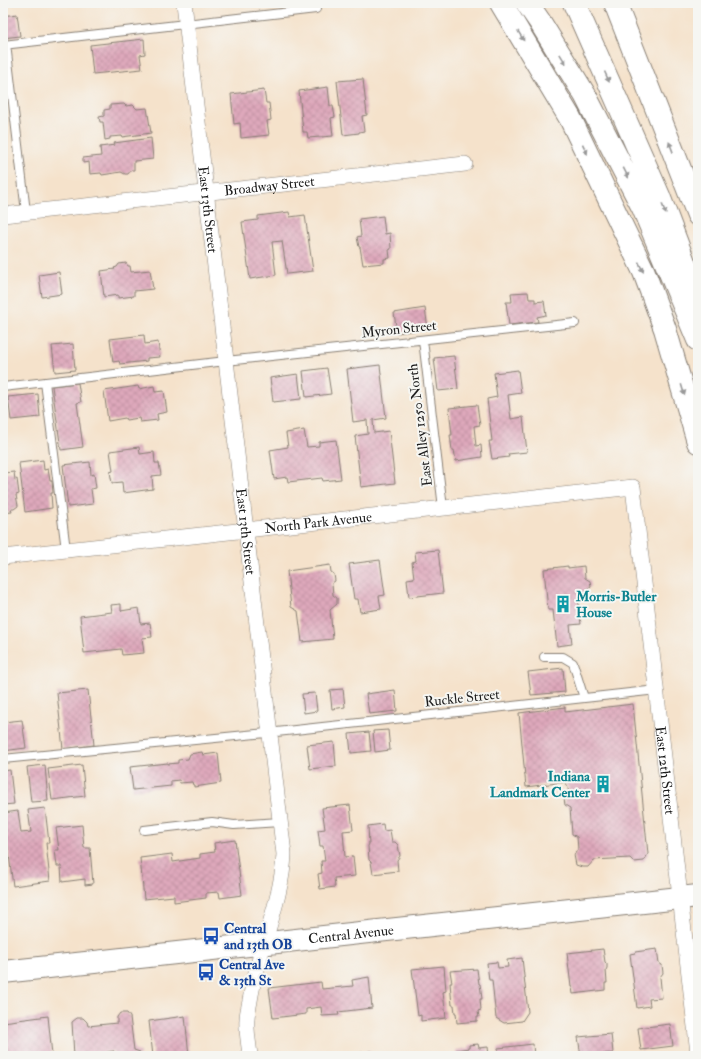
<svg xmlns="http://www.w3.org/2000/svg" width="701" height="1059" font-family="'IM FELL Double Pica',serif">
<defs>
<pattern id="building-cross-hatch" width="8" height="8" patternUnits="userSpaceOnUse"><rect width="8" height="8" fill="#dea8bb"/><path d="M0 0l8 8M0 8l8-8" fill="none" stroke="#be90a0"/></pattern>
</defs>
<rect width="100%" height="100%" fill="#f6f6f2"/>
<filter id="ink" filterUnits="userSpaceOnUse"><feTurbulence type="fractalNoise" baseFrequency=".025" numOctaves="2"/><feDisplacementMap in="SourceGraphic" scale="8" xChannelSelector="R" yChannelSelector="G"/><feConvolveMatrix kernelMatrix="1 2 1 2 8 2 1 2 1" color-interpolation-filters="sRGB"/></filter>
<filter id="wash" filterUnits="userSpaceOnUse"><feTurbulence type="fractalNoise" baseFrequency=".012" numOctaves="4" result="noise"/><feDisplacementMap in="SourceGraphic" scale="16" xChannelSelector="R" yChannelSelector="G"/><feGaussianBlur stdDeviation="0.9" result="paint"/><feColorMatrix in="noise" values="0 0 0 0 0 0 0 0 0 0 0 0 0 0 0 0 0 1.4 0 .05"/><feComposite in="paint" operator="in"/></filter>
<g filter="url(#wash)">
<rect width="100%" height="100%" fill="#f5e2cb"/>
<g id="blocks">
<path fill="url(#building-cross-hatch)" d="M17,14L20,36L3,38V16Z
M144,39L145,54L140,55L142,69L93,74L90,45Z
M363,79L367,115L362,116L364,131L359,132V133L343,135L337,81Z
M328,87L330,106H333L335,117L331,118L333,136L308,138L307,132H303L299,91Z
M264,90L266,103H269L271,120L267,121L269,135L241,138L240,123L234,124L231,94Z
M124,104L126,106L133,105L137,109L147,108L151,133L122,137V136L110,137V139L105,140L103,122H100L99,117L104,116V110L110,109V105Z
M151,138L153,159L134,161V170H131L128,174H125L121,172L102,175L101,173L90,174L89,162L83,163V158L101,156L100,147L115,145L114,143Z
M289,212L290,217L305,215L313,271L287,274L282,241L272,242L276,275L250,279L242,222L258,220V216Z
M383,216L385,234L390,233L391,249L389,250L390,258L384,259V263L363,265L360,247H359L357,237L361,236L359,219Z
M126,263L128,266H130L131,272L150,270L153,289L134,291V296L118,298V295L104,297L101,271L115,269L114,268L117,267L119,264Z
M59,272L62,294L42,297L39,275Z
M528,292L529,299H535V302L544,301L546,315L537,317L538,322L509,325L506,302H512L511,293Z
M425,308L428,329L397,333L394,313Z
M144,335L145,344L158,342L160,357L147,358V361L120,364L119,361L113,362L110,339Z
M73,344L75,370L55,372L52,346Z
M454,356L458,389L438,391L434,358Z
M380,365L386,418L373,420L374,433L389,431L395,483L361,487L355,436L368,434L367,420L353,422L347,369Z
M327,368L331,394L306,397L303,371Z
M518,370L521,393L508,395L511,419L523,417L527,452L508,454L509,457L492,459L489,441H492L487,399L497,397L494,373Z
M298,374L301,399L273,402L270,378Z
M78,383L81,402L77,403L83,447L61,450L52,386Z
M138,386L139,389L154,386L155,392L164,391L167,412L157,414L158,420L140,422L139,418L126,420L125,418L108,421L104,391Z
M38,394L40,417L11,420L8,397Z
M477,405L480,425L474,426L476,446L481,445L482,457L456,461L454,450H452L450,435H452L449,408Z
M304,430L307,447L319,446V442L336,440L341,479L323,481L322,478L288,482L287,477L274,479L270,450L288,447L286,433Z
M139,447L140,454L154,452L155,463H159L161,475L152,476L153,489L123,493L122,482L112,483L110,472L113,471L110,451Z
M43,460L44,470L48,469L50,481H52L53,493H51L52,508L25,512L19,463Z
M90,462L91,475L94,474L96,488L91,489L93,504L68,507L63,465Z
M3,469H4V473L14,472L15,480L17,479L19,494L16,495L18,506L14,509H11L12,512L3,513Z
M438,550L443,593L409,597L407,579L414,578L412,562L416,561L415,552Z
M380,560L385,595L379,596L381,609L360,612L358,599H354L349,564Z
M330,565L331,572L334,574L335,581L332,583L333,595L337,598V604L330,610L333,639L302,642L298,611L291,607L287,571Z
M568,566V568L584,566L585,578L590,581L591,586L587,589L588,598L578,599L581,624L570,625L572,644L557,646L553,610H548L544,569Z
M121,604V611L139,608L141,624L150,623L152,637L142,638L144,653L122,655L121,649L84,653L80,616L112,612L111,605Z
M3,633H4L7,654H3Z
M563,668L565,692L531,695L528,672Z
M343,689L345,707L332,709L330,690Z
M88,690L94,745L63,749L57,693Z
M395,690L397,711L369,714L366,694Z
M315,693L317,711L304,713L302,694Z
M633,704L648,854L644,861L634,862L630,858L594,860L588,867H582L576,865L574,855L578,849L577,837L572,834L570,808L565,805L564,799L569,794L568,788L565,782L526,787L519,713L565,707V712Z
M22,720L26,748L3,751V722Z
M388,730L390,750L375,752L373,731Z
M369,732L371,751L351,753L349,734Z
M334,742L336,766L310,769L307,745Z
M202,752L203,755L218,753L221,783L194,787V785H193L192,782L180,783L179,780L171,781V786L133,790L130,767L168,763V764L178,763V760L188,759L190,754Z
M45,765L48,801L31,802L27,767Z
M82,765L85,796L52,800L48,769Z
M10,770L14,804L3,805V771Z
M350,805L353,830L343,831L345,857L353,856L355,876L334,878L335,887L320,889L318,874L322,873L321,861H325L323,846H320L318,830L325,829L322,808Z
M45,808L49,843H46L50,881L13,886L8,847L5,848L3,835V813L18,811L21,833L31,832L28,810Z
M383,824L384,831L390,830L392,842H395L398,845L400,856L397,860L398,871L373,874L371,862L369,860L368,846L369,844L368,826Z
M82,825L84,848H90L93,884L85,885V879L62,882L61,866H57L55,850H59L56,828Z
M235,840L242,895L220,898L219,892L206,893V898L174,902V896L144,899L140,858L172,854L173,862L200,858V854L215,852L214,843Z
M603,949L605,962L607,964V968L606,970L607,983H605V990L573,994L572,987H571L567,953Z
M657,949L659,963L662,965L663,973L660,977L662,998L649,999L650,1006L637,1008L630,954L635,953V952Z
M522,958L528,1012L522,1021L504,1023L496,1018L492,980H489L487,963L497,962L498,968L508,967L507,960Z
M444,966L446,991L443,992L446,1018L421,1021V1015L418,1016L412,969Z
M477,969L479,984H480L482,999H480L481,1010L478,1011L479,1017H477V1021L457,1023L456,1013H455L454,1005H452L450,983H452L450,971Z
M369,977L372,1008L338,1012L339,1015L322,1016L321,1007L306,1009V1014L273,1018L269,988L321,982L322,989L353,986L352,980Z
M120,1013H127L130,1017L134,1050L140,1052V1056H115L114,1051L96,1054V1056H74L72,1022L77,1018H83L87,1022L88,1026L117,1023V1017Z
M48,1016L52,1055L41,1056H3V1022Z
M185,1016L189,1056H153L149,1021Z
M670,1024L673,1046L641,1050L638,1028Z
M611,1034L613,1053L589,1056H581L578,1037Z
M478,1044L479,1048L488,1047L489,1056H456V1050L469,1048V1045Z
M533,1044L534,1056H499L498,1048Z
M371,1051V1056H349V1054Z"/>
</g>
</g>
<g filter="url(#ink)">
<use href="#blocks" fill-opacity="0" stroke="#887f74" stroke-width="1"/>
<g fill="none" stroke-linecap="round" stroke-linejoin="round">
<g stroke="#887f74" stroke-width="10">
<path id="lane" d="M6,44L26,212
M3,45L316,9
M423,340L443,508
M45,382L66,550
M3,387L226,361L575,323
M544,657H563L573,663L584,698
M3,759L286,731L657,690
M144,830L212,822L234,825L280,822"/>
</g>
<g stroke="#887f74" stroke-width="16">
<g id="street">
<path id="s1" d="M184,3L284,854C282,903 257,952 250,1001C249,1007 247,1013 247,1019C246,1031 249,1044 250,1056"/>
<path id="s2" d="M3,215L465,164"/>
<path id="s3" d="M3,557L633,487L698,1053"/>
</g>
</g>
<g stroke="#887f74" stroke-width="24">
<g id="secondary">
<path id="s4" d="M3,972L698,896"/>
</g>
</g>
<g stroke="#887f74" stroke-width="24">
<path id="highway" d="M501,3L570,118L644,272L665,329L698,442
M527,3L540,22L585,95L643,208L698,340
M574,3L659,196L698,299
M615,3L698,215"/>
</g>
<use href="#lane" stroke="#fff" stroke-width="8"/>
<use href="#street" stroke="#fff" stroke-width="15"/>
<use href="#secondary" stroke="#fff" stroke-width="22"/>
<use href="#highway" stroke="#fff" stroke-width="22"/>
</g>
<defs><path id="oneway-solid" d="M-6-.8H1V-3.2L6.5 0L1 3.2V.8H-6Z"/></defs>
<g fill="#999">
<use href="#oneway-solid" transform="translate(521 36) rotate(59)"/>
<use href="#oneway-solid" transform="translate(563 59) rotate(58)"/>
<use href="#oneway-solid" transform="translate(607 77) rotate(66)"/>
<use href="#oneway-solid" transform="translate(671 147) rotate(-111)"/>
<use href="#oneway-solid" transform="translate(585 149) rotate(65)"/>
<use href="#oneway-solid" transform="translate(626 173) rotate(63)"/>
<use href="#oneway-solid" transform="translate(664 209) rotate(69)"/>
<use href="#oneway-solid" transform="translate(641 267) rotate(65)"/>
<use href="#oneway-solid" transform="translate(683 390) rotate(73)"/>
</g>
</g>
<defs>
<g id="building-bare" transform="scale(1.38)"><path d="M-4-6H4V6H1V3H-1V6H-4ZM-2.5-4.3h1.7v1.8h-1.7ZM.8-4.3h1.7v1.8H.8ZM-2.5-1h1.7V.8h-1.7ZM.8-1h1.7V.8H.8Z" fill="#0f9aa8" stroke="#f6f6f2" stroke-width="2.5" paint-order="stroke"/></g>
<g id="bus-bare" transform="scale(1.38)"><path d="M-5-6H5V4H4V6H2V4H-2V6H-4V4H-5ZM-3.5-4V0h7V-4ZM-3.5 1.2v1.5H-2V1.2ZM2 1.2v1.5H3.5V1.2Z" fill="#1a4fb4" stroke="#f6f6f2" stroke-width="2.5" paint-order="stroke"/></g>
</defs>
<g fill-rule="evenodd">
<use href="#building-bare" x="563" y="604"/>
<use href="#building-bare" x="603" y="784"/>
<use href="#bus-bare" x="211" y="936"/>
<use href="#bus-bare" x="206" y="972"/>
</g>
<g text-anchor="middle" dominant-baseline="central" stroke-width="4" stroke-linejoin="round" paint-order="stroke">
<g font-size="14" fill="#1c1c1c" stroke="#f6f6f2">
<text stroke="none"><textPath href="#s2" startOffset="268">Broadway Street</textPath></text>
<text stroke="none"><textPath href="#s1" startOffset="208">East 13th Street</textPath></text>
<text transform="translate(399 329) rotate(-6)">Myron Street</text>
<text transform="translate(420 425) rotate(-97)">East Alley 1250 North</text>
<text stroke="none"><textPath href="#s3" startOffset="317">North Park Avenue</textPath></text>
<text stroke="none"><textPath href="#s1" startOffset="532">East 13th Street</textPath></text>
<text transform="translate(462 698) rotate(-6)">Ruckle Street</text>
<text stroke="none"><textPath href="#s3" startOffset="919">East 12th Street</textPath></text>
<text stroke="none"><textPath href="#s4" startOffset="350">Central Avenue</textPath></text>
</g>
<g font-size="14" font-weight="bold" fill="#0d838f" stroke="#f6f6f2" text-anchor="start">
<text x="576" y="596">Morris-Butler<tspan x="576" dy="16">House</tspan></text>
<text x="590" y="776" text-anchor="end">Indiana<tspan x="590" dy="16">Landmark Center</tspan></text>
</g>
<g font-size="14" font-weight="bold" fill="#164399" stroke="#f6f6f2" text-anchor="start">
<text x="224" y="928">Central<tspan x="224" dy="16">and 13th OB</tspan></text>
<text x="219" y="964">Central Ave<tspan x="219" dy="16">&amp; 13th St</tspan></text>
</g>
</g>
<rect width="701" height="1059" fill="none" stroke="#f6f6f2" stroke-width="16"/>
</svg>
